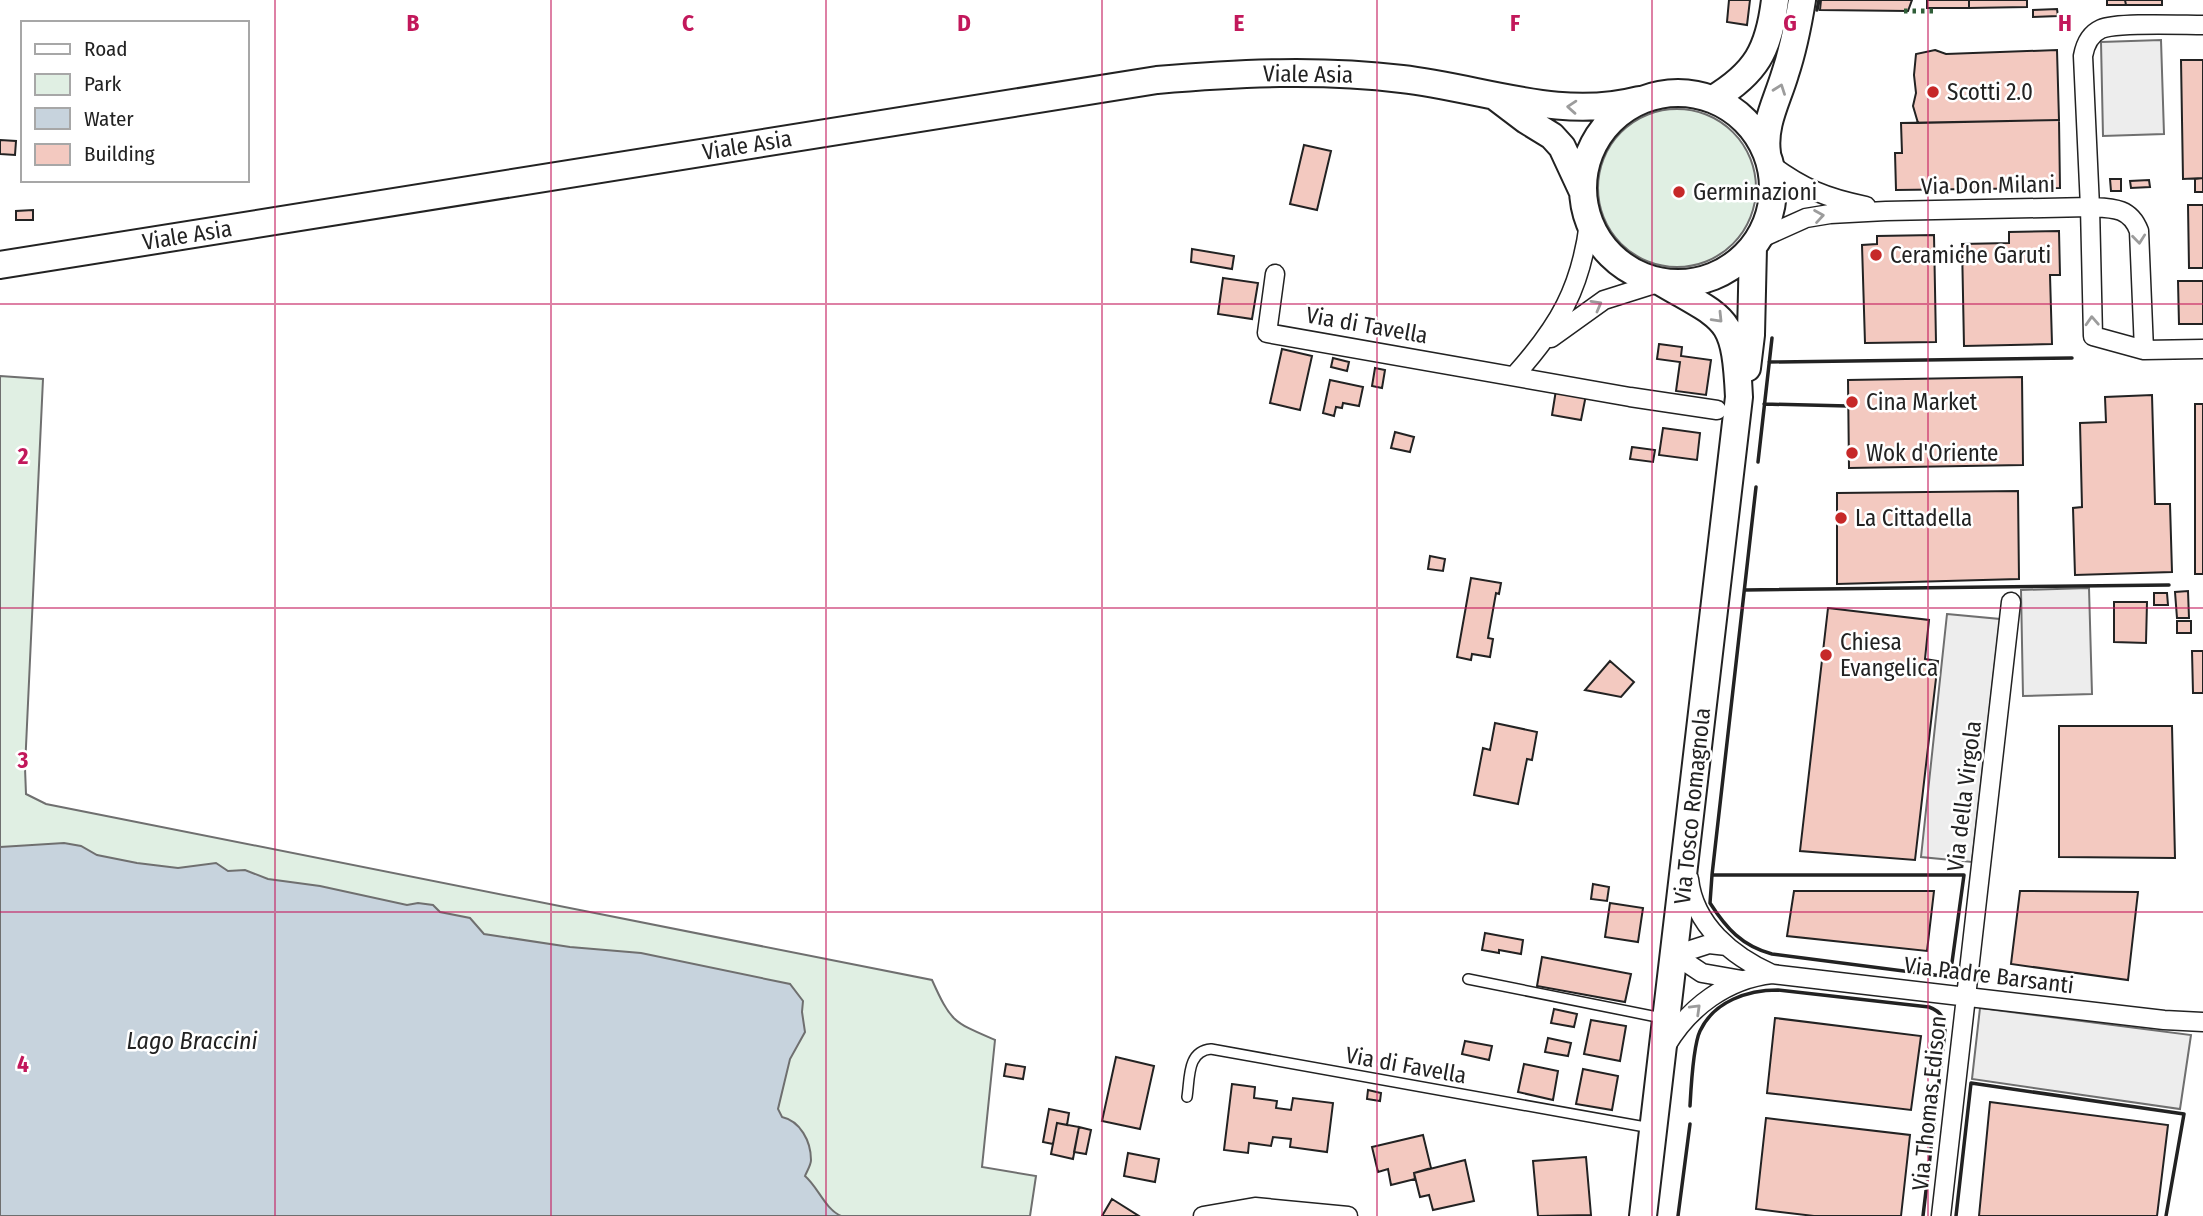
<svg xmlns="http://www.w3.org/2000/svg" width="2203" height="1216" font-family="'Fira Sans Condensed',sans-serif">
<rect width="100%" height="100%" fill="#fff"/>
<path fill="#e0efe3" stroke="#6f6f6f" stroke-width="2" d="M1598 188a79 79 0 1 1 158 0a79 79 0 1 1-158 0Z
M0,376L43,379L25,768L26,794L46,804L932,980C951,1022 953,1022 995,1040L982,1167L1036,1176L1030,1216H0Z"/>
<path fill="#ededed" stroke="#6f6f6f" stroke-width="2" d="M2161,40L2164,134L2103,136L2101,42Z
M2089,588L2092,694L2023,696L2021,590Z
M1947,614L2000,619L1972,862L1921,857Z
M1980,1008L2191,1035L2180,1109L1972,1079Z"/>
<path fill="#c7d3dd" stroke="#6f6f6f" stroke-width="2" d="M64,843L81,846L97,855L137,863L178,868L216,863L228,871L245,870L268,879L320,886L407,905L418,903L433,905L440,912L470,918L484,934L570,947L641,953L790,984L803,1001L802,1012L805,1032L790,1059L778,1109L782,1117C800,1121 811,1141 811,1160C811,1165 807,1171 805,1176C818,1187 825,1209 841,1216H0V847Z"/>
<path fill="#f3c9c0" stroke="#222" stroke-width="2" d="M1729,0H1750L1747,25L1727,22Z
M1821,0H1912L1908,11L1820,10Z
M1927,0H1969V8H1927Z
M1969,0H2027V7L1969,8Z
M2107,0H2125L2126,5H2107Z
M2125,0H2162V5H2126Z
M2057,9L2058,16L2033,17V10Z
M1935,50L1946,54L2057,50L2059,120L1918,123L1913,106L1916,93L1914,75L1916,54Z
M2181,60H2203V178L2183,179Z
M2059,120L2060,188L1896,190L1895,153H1902L1901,123Z
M0,140L16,141L15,155L0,154Z
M1304,145L1331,151L1317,210L1290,204Z
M2203,178V192H2195V179Z
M2110,179H2121V191H2111Z
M2149,180L2150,187L2131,188L2130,181Z
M2188,205H2203V268H2189Z
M33,210V220H16V211Z
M2059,231L2060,275H2050L2052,344L1964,346L1962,244L2009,243V232Z
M1934,235L1936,342L1865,343L1862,245L1877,244V236Z
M1192,249L1234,256L1232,269L1191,262Z
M1223,278L1258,283L1252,319L1218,314Z
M2178,281H2203V324H2179Z
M1659,344L1682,347L1681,356L1711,360L1706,395L1676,391L1680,362L1657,359Z
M1282,349L1312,356L1300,410L1270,403Z
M1333,358L1349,362L1347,371L1331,367Z
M1375,368L1385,370L1382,388L1372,386Z
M2022,377L2023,465L1849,468L1848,380Z
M1330,380L1363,387L1359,406L1343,403L1342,408L1336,407L1334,416L1323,413Z
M1556,390L1586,395L1581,420L1552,415Z
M2152,395L2155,504H2170L2172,572L2075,575L2073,508L2082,507L2080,423L2106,422L2105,397Z
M2195,404H2203V574H2195Z
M1663,428L1700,433L1697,460L1659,455Z
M1395,432L1414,437L1410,452L1391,448Z
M1632,447L1655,450L1653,462L1630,459Z
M2018,491L2019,579L1837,584V493Z
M1430,556L1445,559L1443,571L1428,569Z
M1471,578L1501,583L1499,594L1496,593L1488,638L1493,639L1490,657L1472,654L1471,660L1457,657Z
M2188,591L2189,618H2177L2175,592Z
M2154,593H2167L2168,605H2154Z
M2114,602H2147L2146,643L2114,642Z
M1828,608L1929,620L1925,659L1938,661L1915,860L1800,851Z
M2177,621H2191V633H2177Z
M2192,651H2203V693H2193Z
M1610,661L1634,682L1621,697L1585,690Z
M1495,723L1537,732L1532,760L1527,759L1518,804L1474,795L1483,748L1490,750Z
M2059,726H2172L2175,858L2059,857Z
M1593,884L1609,887L1607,901L1591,899Z
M1794,891H1934L1927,951L1787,936Z
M2020,891L2138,892L2128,980L2011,964Z
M1610,903L1643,908L1638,942L1605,937Z
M1485,933L1523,940L1521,954L1499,950V953L1482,950Z
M1542,957L1631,974L1625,1002L1537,986Z
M1554,1009L1577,1014L1574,1027L1551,1023Z
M1775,1018L1921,1036L1911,1110L1767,1093Z
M1591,1020L1626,1026L1620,1061L1584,1054Z
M1548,1038L1571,1043L1568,1056L1545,1052Z
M1465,1041L1492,1046L1489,1060L1462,1054Z
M1116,1057L1154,1066L1140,1129L1102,1121Z
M1006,1064L1025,1067L1023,1079L1004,1076Z
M1524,1064L1558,1071L1553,1100L1518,1092Z
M1583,1069L1618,1076L1612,1110L1576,1104Z
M1232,1084L1255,1087L1254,1098L1277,1101L1276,1108L1291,1110L1293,1098L1333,1103L1327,1152L1290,1147L1291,1139L1273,1137L1271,1146L1249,1143L1248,1153L1224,1150Z
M1368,1090L1381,1093L1380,1101L1367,1099Z
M1990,1102L2168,1125L2157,1216H1979Z
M1049,1109L1069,1113L1067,1125L1057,1123L1053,1144L1043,1142Z
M1766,1118L1910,1135L1901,1216H1814L1756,1209Z
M1057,1123L1079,1127L1073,1159L1051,1154Z
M1079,1127L1091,1130L1086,1154L1074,1152Z
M1423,1135L1431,1168L1414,1173L1415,1179L1391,1185L1388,1169L1378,1172L1372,1147Z
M1128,1153L1159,1159L1155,1182L1124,1176Z
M1586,1157L1591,1215L1538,1216L1533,1161Z
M1465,1160L1474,1201L1433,1210L1429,1195L1420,1197L1414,1173Z
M1112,1199L1139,1216H1102Z"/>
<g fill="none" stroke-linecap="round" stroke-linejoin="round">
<g stroke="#222" stroke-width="12">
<path id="service" d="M1468,979L1662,1018
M1187,1097C1190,1078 1187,1051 1211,1049L1651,1128"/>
</g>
<g stroke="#222" stroke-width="21">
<path id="minor" d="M2203,25C2182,25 2117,22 2101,29C2090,34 2085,45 2083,56L2090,207L2093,336L2144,350L2203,349
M1770,164C1802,188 1826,198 1866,206
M1757,240L1806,218L1830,214L1886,211L2090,207C2112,208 2130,207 2139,231L2144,350
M1275,274L1267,333L1630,397L1717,410
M1551,338L1604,300L1661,282
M1515,375C1559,326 1581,288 1589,223
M1689,879C1694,925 1732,956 1772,974
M1675,955L1702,973L1742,980
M1675,955L1709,944L1727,946
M1666,1046C1689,1007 1727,979 1772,974L2164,1020L2203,1022
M1203,1216L1255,1207L1348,1216
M1941,1216L2011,602"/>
</g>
<g stroke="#222" stroke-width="30">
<path id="primary" d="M1583 188a95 95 0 1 1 190 0a95 95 0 1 1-190 0Z
M1497,98L1526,120L1552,136L1562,147L1582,190
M1713,99C1756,73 1769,50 1775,0
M1767,153C1763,125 1777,101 1785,74C1793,50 1798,25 1802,0
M0,265L1157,80C1239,73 1320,69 1402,79C1482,88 1559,121 1639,100
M1747,368L1751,335L1753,247
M1643,1216L1739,397C1735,315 1727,321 1661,282"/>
</g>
<use href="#service" stroke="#fff" stroke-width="9"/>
<use href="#minor" stroke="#fff" stroke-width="18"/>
<use href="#primary" stroke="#fff" stroke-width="26"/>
<path stroke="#2f5e38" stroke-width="5" stroke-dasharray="3.5 5" stroke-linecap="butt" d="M1904,11H1933"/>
<path stroke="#222" stroke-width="3.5" d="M1817,10L1819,0
M1769,362L2072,358
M1764,404L1848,406
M1758,462L1772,338
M1745,590L2169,585
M1712,875H1964L1950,977L1772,954C1742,946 1726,928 1710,903L1712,875L1756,487
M1690,1106C1691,1088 1693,1046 1700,1031C1714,1001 1748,990 1778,990L1929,1007C1942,1012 1944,1018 1945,1031L1923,1216
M1678,1216L1690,1124
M1956,1216L1971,1083L2184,1114L2166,1216"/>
</g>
<defs><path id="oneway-chevron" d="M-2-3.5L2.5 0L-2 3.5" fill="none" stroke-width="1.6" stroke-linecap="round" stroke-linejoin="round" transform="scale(1.75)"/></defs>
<g stroke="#9c9c9c">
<use href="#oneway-chevron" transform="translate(1780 89) rotate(-70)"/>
<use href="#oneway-chevron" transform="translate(1572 107) rotate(-176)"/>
<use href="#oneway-chevron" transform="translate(1819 216) rotate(-9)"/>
<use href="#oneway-chevron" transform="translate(2139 239) rotate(84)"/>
<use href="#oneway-chevron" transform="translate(1597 305) rotate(-29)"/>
<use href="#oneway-chevron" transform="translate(1718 318) rotate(46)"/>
<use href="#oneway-chevron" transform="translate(2092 321) rotate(-93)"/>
<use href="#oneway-chevron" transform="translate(1696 1009) rotate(-44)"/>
</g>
<path fill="none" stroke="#c2185b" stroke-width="2" stroke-opacity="0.55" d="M275,0V1216M551,0V1216M826,0V1216M1102,0V1216M1377,0V1216M1652,0V1216M1928,0V1216M0,304H2203M0,608H2203M0,912H2203"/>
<g fill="#c62828" stroke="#fff" stroke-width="2.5">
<circle cx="1933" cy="92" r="7"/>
<circle cx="1679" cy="192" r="7"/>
<circle cx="1876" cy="255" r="7"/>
<circle cx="1852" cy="402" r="7"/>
<circle cx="1852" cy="453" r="7"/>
<circle cx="1841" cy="518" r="7"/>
<circle cx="1826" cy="655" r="7"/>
</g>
<g text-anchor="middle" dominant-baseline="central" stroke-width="5" stroke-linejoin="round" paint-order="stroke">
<g font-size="23" fill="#222" stroke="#fff">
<text transform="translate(1308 74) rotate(1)">Viale Asia</text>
<text transform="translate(747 145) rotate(-9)">Viale Asia</text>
<text transform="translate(1988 185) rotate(-1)">Via Don Milani</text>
<text transform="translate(187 235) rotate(-9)">Viale Asia</text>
<text transform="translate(1367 325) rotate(10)">Via di Tavella</text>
<text transform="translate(1964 796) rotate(-83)">Via della Virgola</text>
<text transform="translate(1692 806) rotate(-84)">Via Tosco Romagnola</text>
<text transform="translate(1989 975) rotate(7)">Via Padre Barsanti</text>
<text transform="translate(1406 1065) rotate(10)">Via di Favella</text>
<text transform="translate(1929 1103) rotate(-84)">Via Thomas Edison</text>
</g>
<g font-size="23" fill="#222" stroke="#fff" text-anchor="start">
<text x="1947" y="92">Scotti 2.0</text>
<text x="1693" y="192">Germinazioni</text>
<text x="1890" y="255">Ceramiche Garuti</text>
<text x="1866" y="402">Cina Market</text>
<text x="1866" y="453">Wok d'Oriente</text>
<text x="1855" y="518">La Cittadella</text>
<text x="1840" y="642">Chiesa<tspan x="1840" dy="26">Evangelica</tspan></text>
</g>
<g font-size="24" font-style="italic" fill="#222" stroke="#fff">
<text x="192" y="1041">Lago Braccini</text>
</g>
</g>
<g font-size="23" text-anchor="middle" font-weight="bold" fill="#c2185b" stroke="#fff" stroke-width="5" stroke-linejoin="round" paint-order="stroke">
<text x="413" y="31">B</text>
<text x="688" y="31">C</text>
<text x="964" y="31">D</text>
<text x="1239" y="31">E</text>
<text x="1515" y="31">F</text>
<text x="1790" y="31">G</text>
<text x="2065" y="31">H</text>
<text x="23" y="464">2</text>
<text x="23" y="768">3</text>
<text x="23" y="1072">4</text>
</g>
<rect x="21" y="21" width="228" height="161" fill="#ffffff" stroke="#a7a7a7" stroke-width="2"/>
<rect x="35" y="44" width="35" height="10" fill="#ffffff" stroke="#a7a7a7" stroke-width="2"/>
<text x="84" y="56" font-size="21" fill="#222222">Road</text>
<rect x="35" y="74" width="35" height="21" fill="#e0efe3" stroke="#a7a7a7" stroke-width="2"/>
<text x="84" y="91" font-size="21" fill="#222222">Park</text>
<rect x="35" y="108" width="35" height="21" fill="#c7d3dd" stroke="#a7a7a7" stroke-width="2"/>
<text x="84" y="126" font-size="21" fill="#222222">Water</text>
<rect x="35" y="144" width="35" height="21" fill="#f3c9c0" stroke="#a7a7a7" stroke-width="2"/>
<text x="84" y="161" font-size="21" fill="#222222">Building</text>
</svg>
